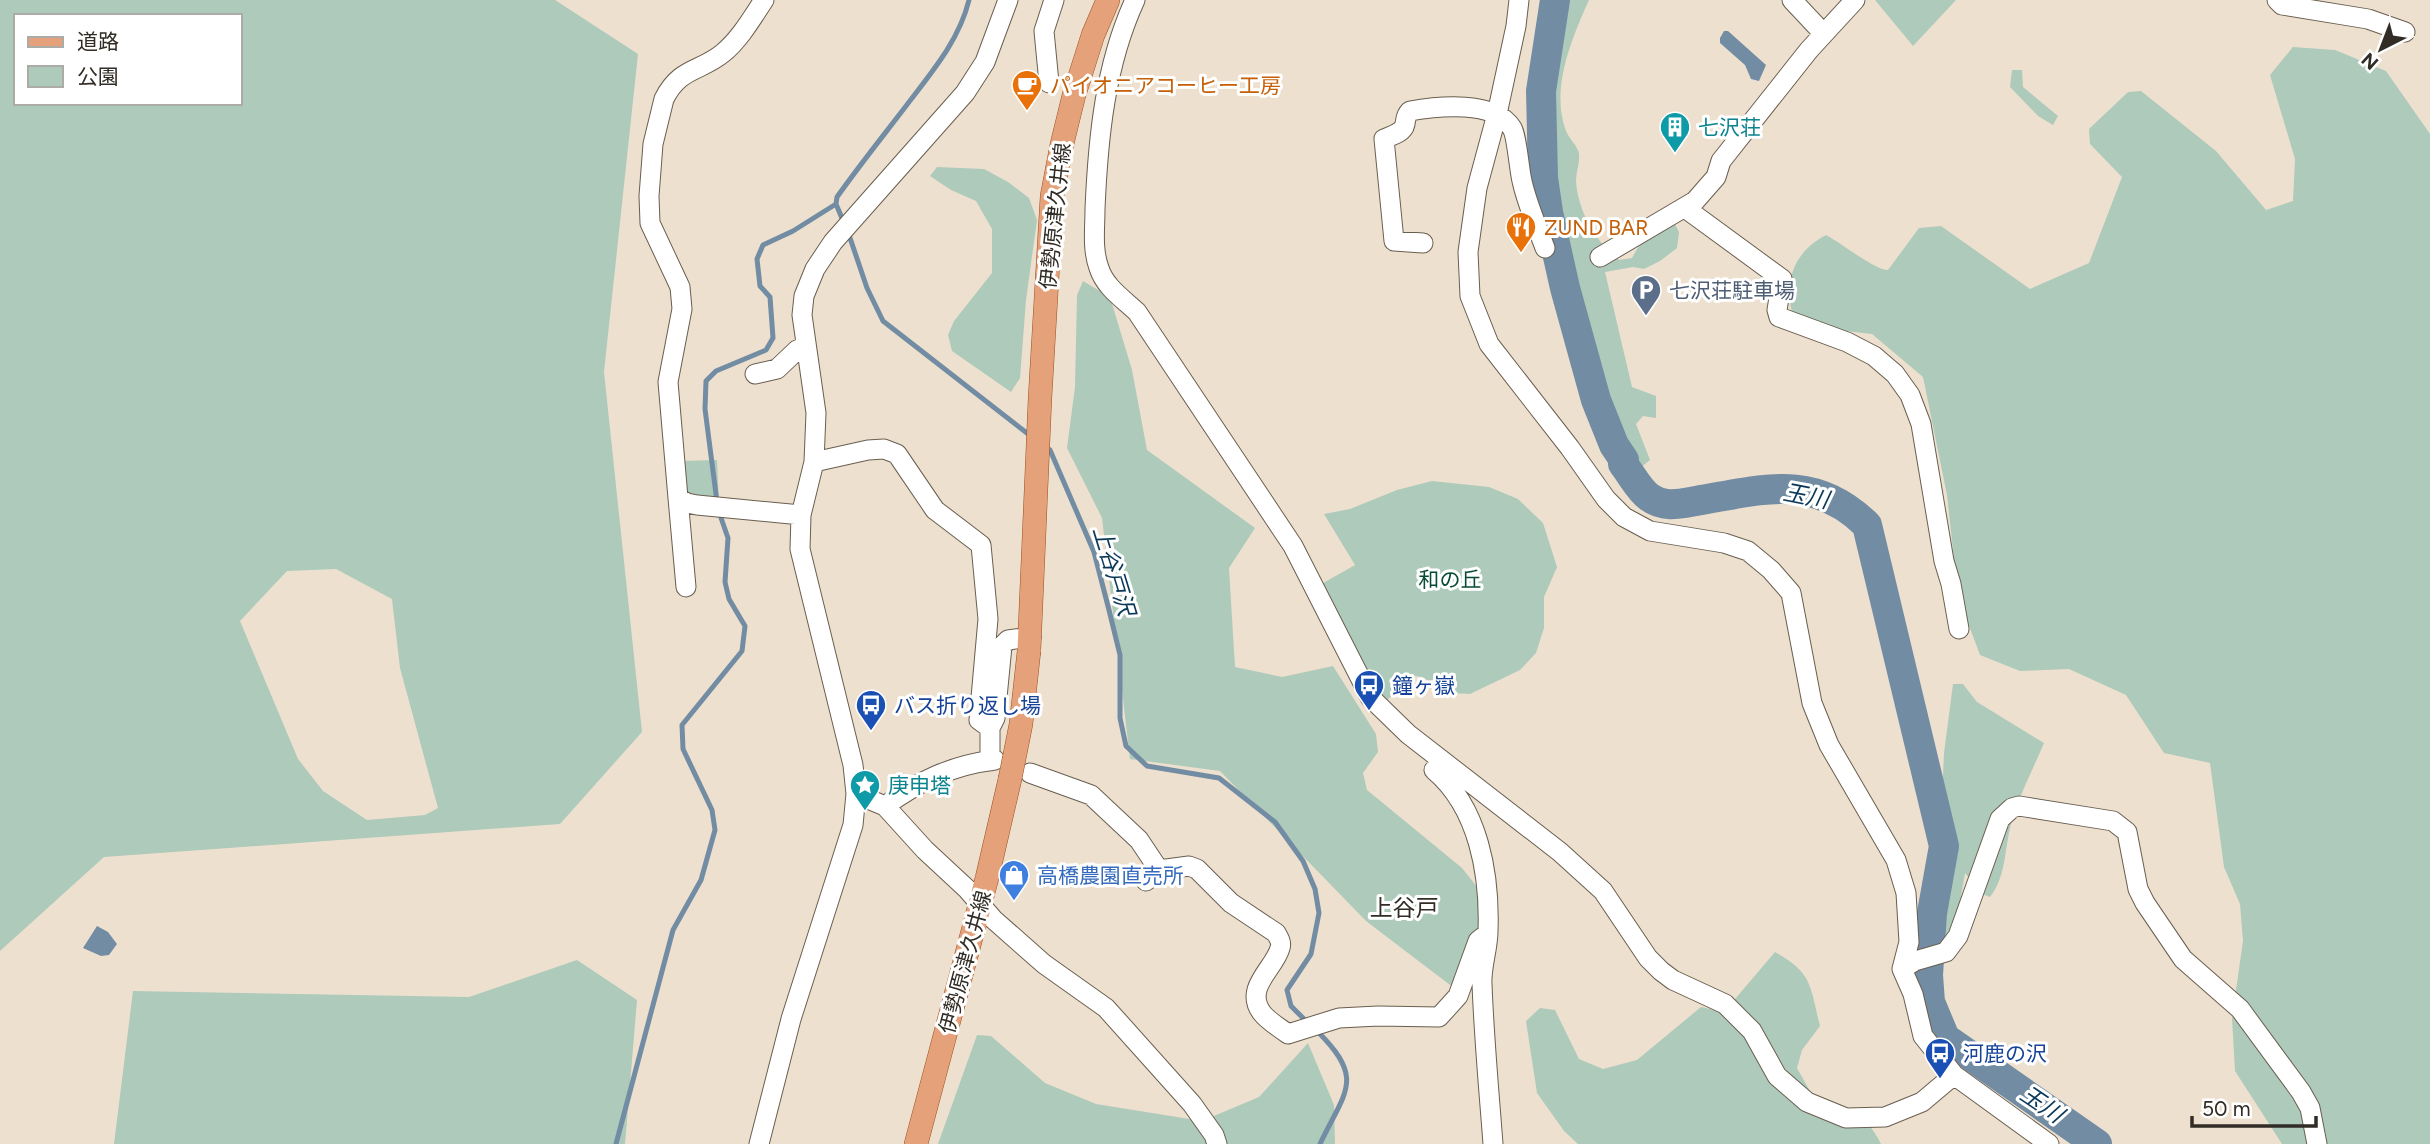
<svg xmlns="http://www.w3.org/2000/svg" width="2430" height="1144" font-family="Figtree,'Noto Sans JP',sans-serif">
<rect width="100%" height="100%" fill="#eee0cf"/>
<path fill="#adcabb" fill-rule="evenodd" d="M0,0H555L638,54L604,372L642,732L560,824L104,857L0,951ZM16,16H240V103H16ZM336,569L392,599L400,668L438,808L425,815L367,820L323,791L298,759L240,621L287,571Z
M1559,0H1589C1572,38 1550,89 1566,131C1569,139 1578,146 1579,154C1580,163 1576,172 1576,181C1578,211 1595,241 1619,260L1632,258L1641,242L1673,220L1679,232L1677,248L1660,261L1644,269L1633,267L1605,272L1632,387L1656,396V418L1643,416L1636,424L1650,460L1640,468L1629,455L1616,422L1606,409L1582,324L1583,300L1571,268L1552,258L1544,229L1539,189L1551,175L1555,154L1547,101Z
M1875,0H1956L1913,46Z
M2293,47L2335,50L2386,71L2430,134V1144H2282L2235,1071L2232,1018L2243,941L2240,904L2224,867L2210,763L2164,753L2126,695L2069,669L2020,671L1980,655L1958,596L1947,495L1923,377L1872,334L1820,328L1794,319C1782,284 1793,252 1826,235C1841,243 1875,270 1888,270L1919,228L1941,226L2030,289L2089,263L2122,177L2090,144L2089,129L2128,92L2141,91L2216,151L2266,210L2293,201L2295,159L2270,75Z
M2012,70H2022L2023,87L2058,116L2053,125L2038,116L2010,87Z
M937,167L984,169L1008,182L1029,198L1037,220L1026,300L1020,378L1011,392L952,351L948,335L954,321L992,273V229L976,201L951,190L930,176Z
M1083,281L1110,297L1132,370L1147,450L1255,528L1229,568L1235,667L1282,677L1333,666L1376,734L1378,752L1363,773L1367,790L1462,868L1498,913L1488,974L1454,988L1366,921L1220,771L1130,759L1102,518L1067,448L1075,387L1077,295Z
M717,460L719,503L686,498L680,461Z
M1432,481L1489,487L1518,499L1543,523L1557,567L1544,597V628L1536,653L1520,670L1470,694L1450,693L1422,677L1414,676L1386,701L1375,688L1318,586L1355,565L1324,514L1350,509L1397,490Z
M1953,684H1963L1977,702L2044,743C2034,767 2022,790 2014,814C2004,841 2008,875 1990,897L1982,894L1965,873L1955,932L1941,935L1933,923L1943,866L1941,820L1944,753Z
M1775,952C1813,973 1810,986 1820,1026L1802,1050L1797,1068L1811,1093C1842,1105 1865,1111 1881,1144H1578L1564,1131L1537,1093L1526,1021L1540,1008L1555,1010L1579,1059L1603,1069L1637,1060L1701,1007L1724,1012Z
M577,960L637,1000L625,1144H114L133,991L469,997Z
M977,1035L991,1036L1045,1083L1096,1104L1202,1121L1259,1097L1308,1043L1334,1105L1335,1144H938Z"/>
<path fill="#728ca3" d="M1724,31H1728L1766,65L1759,81L1751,79L1745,65L1720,43V38Z
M97,926L108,932L117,944L109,955L101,956L83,948Z"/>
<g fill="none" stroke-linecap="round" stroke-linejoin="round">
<path stroke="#728ca3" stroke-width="5" d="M844,223L836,204L837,197C859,166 883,136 906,106C931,73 959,41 969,0
M848,232L867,288L883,321L1032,437
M1045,447L1050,450L1094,552L1109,610L1120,655V718L1126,746L1147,766L1219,778L1275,822L1303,861L1315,889L1319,913L1311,954L1287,990L1291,1006L1307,1022
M717,502L705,409L706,381L716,371L766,350L773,338L770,297L760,286L757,259L763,245L793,231L836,204
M1317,1031C1366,1079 1345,1091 1320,1144
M616,1144L673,930L701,880L715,830L712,810L683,749L682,725L742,651L745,626L729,599L725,582L728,538L719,512"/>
<path stroke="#728ca3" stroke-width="30" d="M1555,0L1541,91L1543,178L1548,212L1565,288L1596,400L1614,445L1624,460L1623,464C1631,474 1639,490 1649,497C1664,508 1679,504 1696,501C1762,490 1813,472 1867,525L1944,846L1932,913L1928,975L1930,1002L1945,1038L2097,1144"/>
<g stroke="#695e4f" stroke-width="21">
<path id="minor" d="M764,0C752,18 740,39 723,53C700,72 680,67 664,99L653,144L649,196L650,223L680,287L682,309L668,382L678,498L687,503L697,505L801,515
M1135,0C1105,65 1098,138 1095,209C1095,229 1092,249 1099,268C1105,287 1122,298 1137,312L1293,546L1370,697L1408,734L1560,852L1603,891L1648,958L1661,971L1673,980L1725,1004L1752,1031L1777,1076L1807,1102L1846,1118L1885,1117L1922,1102L1954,1075
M1519,0L1516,26L1497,114L1477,188L1468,252L1470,296L1489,344L1570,448L1606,499L1624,517L1650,531L1724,543L1748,551L1771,570L1791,593L1812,703L1829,745L1896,860L1906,893L1909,942L1902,969L1913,994L1923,1036L1954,1075L2049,1144
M1792,0L1823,33
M2277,0L2282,5L2368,19L2405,32
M1049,83L1044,31L1054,0
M1685,208L1782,279L1777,310L1779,317L1847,342L1874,356L1895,374L1910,395L1921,424L1944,561L1951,584L1959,629
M1423,243L1394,241L1384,139C1390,136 1400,134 1404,127C1407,120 1404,117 1410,111C1438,106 1495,100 1512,128C1517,136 1519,169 1522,181C1527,204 1537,226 1545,248
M1600,257L1695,201L1716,177L1721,161L1809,50L1855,0
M755,374L777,369L797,350L806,346
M814,462L868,450L884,449L897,454L935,510L981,545L988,619L979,720L990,728
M678,498L686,587
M990,761V728L995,718L1002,646L1008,640L1031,637
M1434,770C1479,808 1490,875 1488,931C1488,949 1481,967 1482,984C1484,1038 1489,1091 1493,1144
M1030,773L1091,795L1139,840L1159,870
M856,794L885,806L925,850L967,889L993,919L1044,964L1106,1008L1192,1104L1214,1135L1217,1144
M885,806C919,781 952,765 995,760
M1146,881L1159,870L1189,866L1197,869L1231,903L1276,933C1279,938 1282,943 1280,948C1275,968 1243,988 1262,1013C1268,1021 1280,1028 1288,1034L1339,1018L1378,1016L1439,1017L1458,996L1478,941L1488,933
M1902,969L1915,961L1946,952L1958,936L2000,819L2012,808L2019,806L2113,821L2127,832L2138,889L2145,903L2183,959L2240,1009L2301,1092L2310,1108L2317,1144
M759,1144L791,1019L853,825L856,794L853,765L800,549L801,515L814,462L816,413L802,315L804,296L815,269L833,242L965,93L985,62L1008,0"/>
</g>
<g stroke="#9a4f21" stroke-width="24">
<path id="major" d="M1029,651L1040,398L1052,196L1062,144L1074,95L1093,35L1108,0
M916,1144L987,878L1010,779"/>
</g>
<use href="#minor" stroke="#fff" stroke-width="19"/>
<use href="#major" stroke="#e5a179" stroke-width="23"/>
<g stroke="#9a4f21" stroke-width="24" stroke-linecap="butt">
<path id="major-bridge" d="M1010,779L1021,724L1029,651"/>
</g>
<use href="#major-bridge" stroke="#e5a179" stroke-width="23"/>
</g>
<defs>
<g id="cafe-pin" transform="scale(1.575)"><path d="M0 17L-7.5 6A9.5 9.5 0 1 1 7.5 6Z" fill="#e8710a" stroke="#fff"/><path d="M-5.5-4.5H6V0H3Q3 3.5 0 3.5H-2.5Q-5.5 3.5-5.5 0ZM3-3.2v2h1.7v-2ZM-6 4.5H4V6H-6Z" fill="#fff"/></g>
<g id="building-pin" transform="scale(1.575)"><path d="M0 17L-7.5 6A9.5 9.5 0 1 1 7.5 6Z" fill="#0f9aa8" stroke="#fff"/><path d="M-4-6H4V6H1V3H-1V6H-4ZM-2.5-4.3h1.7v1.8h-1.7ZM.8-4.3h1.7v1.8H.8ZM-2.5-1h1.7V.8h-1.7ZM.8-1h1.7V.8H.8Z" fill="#fff"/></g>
<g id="restaurant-pin" transform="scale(1.575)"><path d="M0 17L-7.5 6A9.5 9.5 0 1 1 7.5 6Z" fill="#e8710a" stroke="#fff"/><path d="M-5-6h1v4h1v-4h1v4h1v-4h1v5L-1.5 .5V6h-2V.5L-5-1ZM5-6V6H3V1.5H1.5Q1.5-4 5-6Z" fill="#fff"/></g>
<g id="parking-pin" transform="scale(1.575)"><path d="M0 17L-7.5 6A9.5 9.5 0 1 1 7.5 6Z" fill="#5c6f8a" stroke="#fff"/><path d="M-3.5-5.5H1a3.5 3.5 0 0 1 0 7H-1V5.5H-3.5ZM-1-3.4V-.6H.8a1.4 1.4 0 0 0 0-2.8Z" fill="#fff"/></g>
<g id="bus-pin" transform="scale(1.575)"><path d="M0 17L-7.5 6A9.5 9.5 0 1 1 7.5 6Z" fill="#1a4fb4" stroke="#fff"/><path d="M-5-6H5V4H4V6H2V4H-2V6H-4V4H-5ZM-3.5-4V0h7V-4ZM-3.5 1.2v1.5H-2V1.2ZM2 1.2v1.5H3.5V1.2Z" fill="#fff"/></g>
<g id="sight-pin" transform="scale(1.575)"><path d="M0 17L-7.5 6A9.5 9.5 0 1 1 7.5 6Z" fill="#0f9aa8" stroke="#fff"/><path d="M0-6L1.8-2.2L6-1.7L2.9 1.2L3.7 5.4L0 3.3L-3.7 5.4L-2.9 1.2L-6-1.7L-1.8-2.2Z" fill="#fff"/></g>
<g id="shop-pin" transform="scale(1.575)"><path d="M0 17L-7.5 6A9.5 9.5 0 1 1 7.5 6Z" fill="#3f7fe0" stroke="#fff"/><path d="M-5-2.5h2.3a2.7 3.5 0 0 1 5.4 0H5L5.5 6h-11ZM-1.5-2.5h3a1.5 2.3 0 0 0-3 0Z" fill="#fff"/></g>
</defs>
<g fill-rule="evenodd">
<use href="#cafe-pin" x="1027" y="85"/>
<use href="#building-pin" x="1675" y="127"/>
<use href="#restaurant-pin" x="1521" y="227"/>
<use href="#parking-pin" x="1646" y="290"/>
<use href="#bus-pin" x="1369" y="685"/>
<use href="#bus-pin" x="871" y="705"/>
<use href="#sight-pin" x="865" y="785"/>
<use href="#shop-pin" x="1014" y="875"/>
<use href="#bus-pin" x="1940" y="1053"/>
</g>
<g text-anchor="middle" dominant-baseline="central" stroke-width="6" stroke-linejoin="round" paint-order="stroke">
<g font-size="21" fill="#c56008" stroke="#fff" text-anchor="start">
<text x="1050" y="85">パイオニアコーヒー工房</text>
<text x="1544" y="227">ZUND BAR</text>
</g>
<g font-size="21" fill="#0d838f" stroke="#fff" text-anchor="start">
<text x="1698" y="127">七沢荘</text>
<text x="888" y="785">庚申塔</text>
</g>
<g font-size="21" fill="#312c25" stroke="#fff">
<text transform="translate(1055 216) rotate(-84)">伊勢原津久井線</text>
<text transform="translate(965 962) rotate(-75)">伊勢原津久井線</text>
</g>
<g font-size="21" fill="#4e5e75" stroke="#fff" text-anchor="start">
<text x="1669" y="290">七沢荘駐車場</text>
</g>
<g font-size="21" fill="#074b34" stroke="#fff">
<text x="1450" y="579">和の丘</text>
</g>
<g font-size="21" fill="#164399" stroke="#fff" text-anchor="start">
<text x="1392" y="685">鐘ヶ嶽</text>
<text x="894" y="705">バス折り返し場</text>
<text x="1963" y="1053">河鹿の沢</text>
</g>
<g font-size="21" fill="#366cbe" stroke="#fff" text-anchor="start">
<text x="1037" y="875">高橋農園直売所</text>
</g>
<g font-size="23" font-style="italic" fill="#0a3859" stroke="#fff">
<text transform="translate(1806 496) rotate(11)">玉川</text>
<text transform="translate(1114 571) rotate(73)">上谷戸沢</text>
<text transform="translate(2042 1104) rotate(34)">玉川</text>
</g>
<g font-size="23" fill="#312c25" stroke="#fff">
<text x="1404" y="908">上谷戸</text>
</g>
</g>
<rect x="14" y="14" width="228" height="91" fill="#ffffff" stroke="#adaba8" stroke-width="2"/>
<rect x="28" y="37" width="35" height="10" fill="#e5a179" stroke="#adaba8" stroke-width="2"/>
<text x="77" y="49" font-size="21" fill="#312c25">道路</text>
<rect x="28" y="66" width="35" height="21" fill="#adcabb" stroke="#adaba8" stroke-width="2"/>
<text x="77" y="84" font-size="21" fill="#312c25">公園</text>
<g transform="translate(2381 49) rotate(222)" stroke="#ffffff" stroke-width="5" paint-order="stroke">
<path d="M0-5L12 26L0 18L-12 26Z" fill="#312c25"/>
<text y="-10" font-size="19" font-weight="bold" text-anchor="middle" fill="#312c25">N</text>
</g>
<path d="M2192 1116v10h124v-10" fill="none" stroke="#312c25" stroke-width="3.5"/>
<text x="2202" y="1116" font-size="21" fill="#312c25" stroke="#ffffff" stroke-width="5" paint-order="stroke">50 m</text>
</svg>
